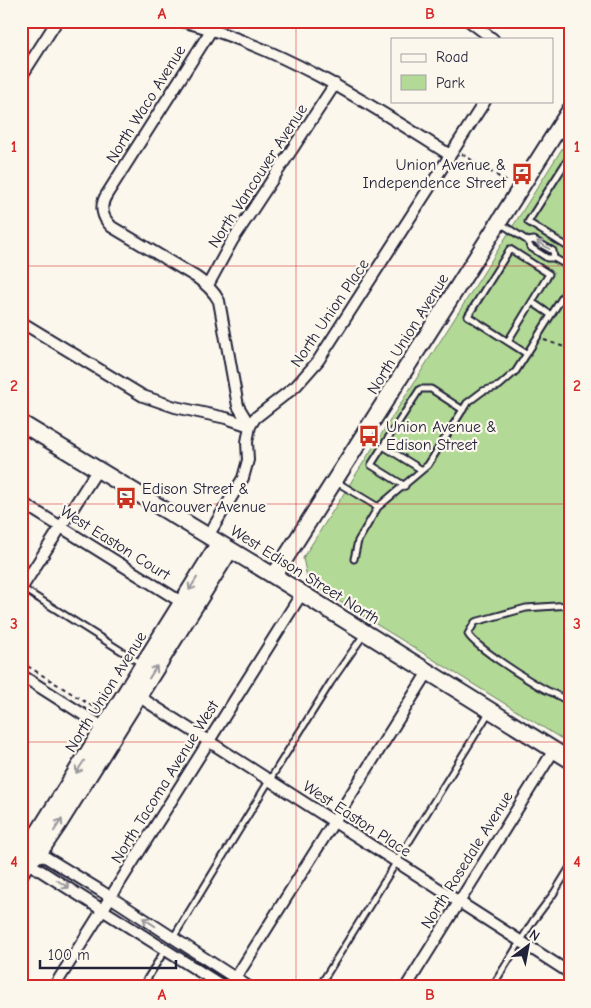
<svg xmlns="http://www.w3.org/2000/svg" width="591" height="1008" font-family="'Comic Neue',sans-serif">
<rect width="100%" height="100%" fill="#fbf7ec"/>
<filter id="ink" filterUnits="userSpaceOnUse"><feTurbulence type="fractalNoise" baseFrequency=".02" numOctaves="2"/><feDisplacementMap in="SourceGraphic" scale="10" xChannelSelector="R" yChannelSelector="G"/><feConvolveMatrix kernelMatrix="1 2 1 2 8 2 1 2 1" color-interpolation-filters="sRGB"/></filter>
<g filter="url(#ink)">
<path fill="#b2d995" stroke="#6a7e68" d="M570,136V744L308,582L303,558Z"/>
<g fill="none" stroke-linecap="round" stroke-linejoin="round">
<g stroke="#22223b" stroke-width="9">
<path id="lane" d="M570,156L528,222L568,247L570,243
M500,223L528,241L534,240L553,251L554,258H547L530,247L528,241
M554,258L570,267
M532,302L551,315
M508,341L549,274L510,249L468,316L527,354
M383,446L420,389H431L463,410
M335,481L378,507L428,465L467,403L483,391L499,386L516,371L570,285
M405,486L371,465L383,446L422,470
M354,559L358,541L378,507
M22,588L142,664
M570,605L526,608L486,619L475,622L468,634C475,647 531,682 546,690C555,694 562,697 570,703
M173,938L269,781L331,682L365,633
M142,987L165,950
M319,987L490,711
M492,987L533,921L554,893L570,867"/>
</g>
<g stroke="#22223b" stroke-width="14">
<path id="street" d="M181,21C280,46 365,101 450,155
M217,21L107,194C99,206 102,218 112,227L196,277C206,284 213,290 219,301L238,406L250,426
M469,21L493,39
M21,77L57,21
M208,285L232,241L335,84
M21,322L143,396L175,407L226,418L250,426
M21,502L186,605
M208,536L243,478L248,460L247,442L250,426L255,418L296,386L318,361L485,101
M21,589L98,469
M21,675L109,731
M135,694L570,973
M21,842L101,891L249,987
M22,859L224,987
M54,987L302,593
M230,987L428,672
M406,987L554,750"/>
</g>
<g stroke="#22223b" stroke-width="19">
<path id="secondary" d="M21,423L274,576L570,760
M274,576L570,110
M27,862L29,847L219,543
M21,872L27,862L39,853L58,825L230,550"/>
</g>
<path stroke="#22223b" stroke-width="2" stroke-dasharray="4 4" stroke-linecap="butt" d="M462,154L509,183
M544,340L570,349
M21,662L100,711"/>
<use href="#lane" stroke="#fbf7ec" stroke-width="5"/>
<use href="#street" stroke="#fbf7ec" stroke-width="10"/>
<use href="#secondary" stroke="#fbf7ec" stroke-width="15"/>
</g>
<defs><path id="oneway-shaft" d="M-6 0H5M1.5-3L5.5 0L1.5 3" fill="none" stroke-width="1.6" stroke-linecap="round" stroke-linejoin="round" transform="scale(1.25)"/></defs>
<g stroke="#99979c">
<use href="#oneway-shaft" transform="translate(543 245) rotate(-148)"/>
<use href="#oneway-shaft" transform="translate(193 584) rotate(122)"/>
<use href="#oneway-shaft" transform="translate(153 672) rotate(-58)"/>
<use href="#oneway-shaft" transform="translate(80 767) rotate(123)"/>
<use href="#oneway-shaft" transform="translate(58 825) rotate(-57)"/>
<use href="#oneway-shaft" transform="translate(63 884) rotate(32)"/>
<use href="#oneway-shaft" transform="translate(149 922) rotate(-147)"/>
</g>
</g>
<path fill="none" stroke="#d62828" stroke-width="1" stroke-opacity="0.55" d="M296,21V987M21,266H570M21,504H570M21,742H570"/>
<defs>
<g id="bus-bare" transform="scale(1.725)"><path d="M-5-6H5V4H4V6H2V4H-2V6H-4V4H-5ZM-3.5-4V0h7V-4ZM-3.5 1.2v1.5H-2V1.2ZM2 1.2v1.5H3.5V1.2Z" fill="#c8321e" stroke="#fbf7ec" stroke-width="2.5" paint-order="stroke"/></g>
</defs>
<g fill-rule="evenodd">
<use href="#bus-bare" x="522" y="174"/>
<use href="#bus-bare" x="369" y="436"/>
<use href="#bus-bare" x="126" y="498"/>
</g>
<g text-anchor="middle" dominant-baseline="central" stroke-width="4.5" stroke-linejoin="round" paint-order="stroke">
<g font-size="16" fill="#22223b" stroke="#fbf7ec">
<text transform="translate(146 104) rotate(-58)">North Waco Avenue</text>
<text transform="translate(258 176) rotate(-57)">North Vancouver Avenue</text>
<text transform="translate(330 313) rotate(-56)">North Union Place</text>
<text transform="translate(408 334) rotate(-58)">North Union Avenue</text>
<text transform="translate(115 543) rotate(32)">West Easton Court</text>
<text transform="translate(305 575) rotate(32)">West Edison Street North</text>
<text transform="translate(106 692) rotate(-58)">North Union Avenue</text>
<text transform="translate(165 782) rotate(-58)">North Tacoma Avenue West</text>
<text transform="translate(357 819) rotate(33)">West Easton Place</text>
<text transform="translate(467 860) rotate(-58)">North Rosedale Avenue</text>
</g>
<g font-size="16" fill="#22223b" stroke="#fbf7ec" text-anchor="start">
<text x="506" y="165" text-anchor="end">Union Avenue &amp;<tspan x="506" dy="18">Independence Street</tspan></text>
<text x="386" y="427">Union Avenue &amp;<tspan x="386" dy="18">Edison Street</tspan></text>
<text x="142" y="489">Edison Street &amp;<tspan x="142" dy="18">Vancouver Avenue</tspan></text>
</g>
</g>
<rect width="591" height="1008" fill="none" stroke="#fbf7ec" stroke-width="55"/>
<rect x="391" y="38" width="162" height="65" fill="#fbf7ec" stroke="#a4a2a5"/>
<rect x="401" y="54" width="25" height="8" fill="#fbf7ec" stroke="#a4a2a5"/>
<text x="436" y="62" font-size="15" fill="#22223b">Road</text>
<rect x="401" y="75" width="25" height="15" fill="#b2d995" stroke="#a4a2a5"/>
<text x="436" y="88" font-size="15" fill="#22223b">Park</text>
<g transform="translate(528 946) rotate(32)" stroke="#fbf7ec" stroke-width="4" paint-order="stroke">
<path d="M0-4L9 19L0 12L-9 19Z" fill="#22223b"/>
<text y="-8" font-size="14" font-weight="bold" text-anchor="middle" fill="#22223b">N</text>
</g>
<path d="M40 960v8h136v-8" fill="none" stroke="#22223b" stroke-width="2.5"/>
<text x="48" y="960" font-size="15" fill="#22223b" stroke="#fbf7ec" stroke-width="4" paint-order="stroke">100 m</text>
<rect x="28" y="28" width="536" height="952" fill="none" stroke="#d62828" stroke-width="2"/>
<g font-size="16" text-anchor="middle" font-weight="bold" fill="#d62828">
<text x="162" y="19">A</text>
<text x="430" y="19">B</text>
<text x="14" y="152">1</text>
<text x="577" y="152">1</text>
<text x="14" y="391">2</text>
<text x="577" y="391">2</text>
<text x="14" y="629">3</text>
<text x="577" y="629">3</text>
<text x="14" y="867">4</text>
<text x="577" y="867">4</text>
<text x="162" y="1000">A</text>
<text x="430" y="1000">B</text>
</g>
</svg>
